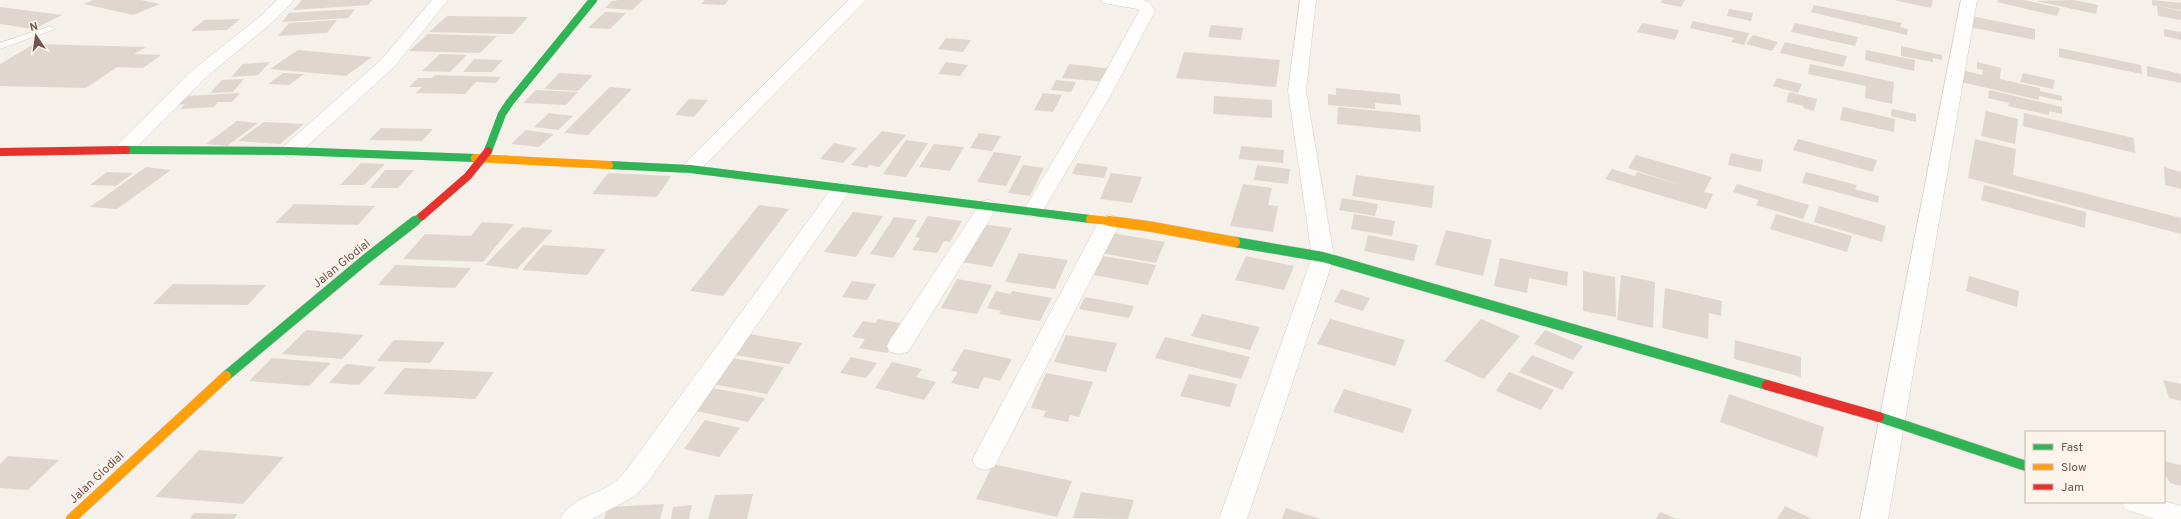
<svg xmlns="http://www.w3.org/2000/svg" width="2181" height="519" font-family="Overpass,sans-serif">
<rect width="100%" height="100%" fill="#f6f0ea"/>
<path fill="#dfd6d0" d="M93,0H141L160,4L133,15L84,4Z
M302,0H372L368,5L293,10Z
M619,0H643L632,10L605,8L612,1Z
M705,0H729L724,5L701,4Z
M1662,0H1685L1681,7L1661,3Z
M1894,0H1933L1931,8Z
M1998,0H2024L2060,8L2057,16L1997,2Z
M2074,0L2098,5L2096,14L2036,1Z
M2152,0L2181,3V10L2152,5Z
M1814,5L1902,23L1900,27L1908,29L1907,35L1811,12Z
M2157,6L2181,11V20L2158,16Z
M0,7L62,15L34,29L0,24Z
M355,9L348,18L282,22L289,13Z
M1729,9L1753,13L1751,21L1727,16Z
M605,12L626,13L610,29L588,28Z
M447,16L528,17L513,34L429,32Z
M1971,16L2035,29V40L1969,27Z
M240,19L227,30L191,31L204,20Z
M337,20L327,33L278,36L289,23Z
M1693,21L1749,33L1744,45L1731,42L1734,38L1690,28Z
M1642,23L1679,30L1675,40L1637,32Z
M1795,23L1858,37L1855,46L1791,32Z
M1211,25L1243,28L1241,40L1208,37Z
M2164,29L2181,32V40L2164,36Z
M428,34L497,36L480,53L409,51Z
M1753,35L1778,42L1772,51L1746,44Z
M946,38L971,40L963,52L938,49Z
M1785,42L1847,56L1843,67L1780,53Z
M34,44L146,47L134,54L161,55L143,68L117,67L86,88L0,86V64Z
M1901,46L1942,55V60L1933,58V62L1901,56Z
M2059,48L2141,65L2142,74L2059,57Z
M298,50L372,57L346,76L270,69Z
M1866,50L1915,60L1914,71L1865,60Z
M1184,52L1280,60L1276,87L1176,78Z
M440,54L467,55L450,72L422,71Z
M474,59L503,60L492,72H463Z
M270,62L258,75L231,77L243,64Z
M946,62L968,65L960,76L938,74Z
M1977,62L2001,68L2000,79L2040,88V91L2062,96V101L2039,96V100L1961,82L1962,70L1982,75L1983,70L1977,69Z
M1069,64L1112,69L1106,82L1062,78Z
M1810,64L1894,82L1892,104L1865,98L1866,86L1808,74Z
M2147,66L2181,74V83L2147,76Z
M283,73L304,74L289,85L268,84Z
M559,73L593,75L578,91L544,89Z
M2023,73L2055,80L2053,89L2020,82Z
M435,75L501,77L496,83L476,82L465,94L416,93L422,87H409L418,78H432Z
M1777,78L1802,84L1798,93L1773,86Z
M244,79L233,92L210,93L222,80Z
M1056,80L1076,82L1071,92L1051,90Z
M610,87L632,89L588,135L564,133Z
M1336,88L1400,94L1401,105L1375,103V109L1328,105V94L1336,95Z
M536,90L578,92L566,105L523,103Z
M1989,90L2062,107V114L2049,111V115L2008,106L2009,103L1988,98Z
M1789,92L1817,99L1814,111L1803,108L1804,106L1786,102Z
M240,93L232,102H218L214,107L180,109L185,104L178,105L186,96Z
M1043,93L1062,95L1053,112L1034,110Z
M1214,96L1272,100V118L1213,114Z
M689,99L708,100L694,117L675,115Z
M1338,107L1420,115L1421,132L1337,124Z
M1843,107L1895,119L1894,132L1840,120Z
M1892,109L1916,114V122L1891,116Z
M1986,111L2018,119L2015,144L1981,136Z
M549,113L573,116L558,130L534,127Z
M2024,113L2134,138L2135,153L2023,126Z
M237,121L258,123L227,146L206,144Z
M264,122L304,124L280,144L238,141Z
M381,128L433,129L422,141L369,140Z
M526,130L554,134L539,147L511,144Z
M882,131L906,135L879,167L869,165L867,168L851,165Z
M979,133L1001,136L992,151L970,148Z
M1798,139L1877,160L1873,172L1793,150Z
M1975,139L2016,149L2013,175L2181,218V234L1968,178Z
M906,140L928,143L906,177L883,174Z
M834,143L857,148L843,163L820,159Z
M934,144L964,147L950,171L919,167Z
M1241,146L1284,150L1283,163L1239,159Z
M994,152L1022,156L1006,186L977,182Z
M1731,153L1763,160L1761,172L1728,165Z
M1636,155L1712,177L1704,192L1713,194L1706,209L1605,179L1612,169L1635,176L1637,172L1687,187L1628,168Z
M361,163L385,164L364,185H340Z
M1077,163L1108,167L1104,178L1072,174Z
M1023,165L1044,168L1030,196L1008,193Z
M1257,165L1290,169L1288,184L1254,180Z
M146,167L171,170L117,209L90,207Z
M2164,167L2181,172V189L2165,185Z
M385,170H414L398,188H370Z
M107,172L133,173L116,186L90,185Z
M1806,172L1857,185L1855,189L1879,196L1878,203L1802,183Z
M608,173L671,176L657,197L592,194Z
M1111,173L1142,177L1132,203L1100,199Z
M1356,175L1434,186L1432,208L1352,196Z
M1243,184L1272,188L1268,205L1278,206L1273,232L1230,226Z
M1737,184L1809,205L1803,219L1756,205L1759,200L1733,192Z
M1984,185L2086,212L2085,228L1981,200Z
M1342,198L1378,204L1375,216L1339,210Z
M294,204L375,206L358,225L275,223Z
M759,205L789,209L723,296L690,291Z
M1819,206L1886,226L1882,242L1814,222Z
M853,212L883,216L856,257L824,252Z
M1354,214L1395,221L1392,236L1351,229Z
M1776,214L1852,236L1847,252L1770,229Z
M928,216L962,221L950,242L944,241L937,253L912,250L920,238L915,237Z
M894,217L917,220L893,258L870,254Z
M482,222L514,224L483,262L403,259L425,234L471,236Z
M982,224L1012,228L992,267L961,262Z
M522,227L553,230L517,269L485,265Z
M1446,230L1492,240L1483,276L1435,265Z
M1112,233L1165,242L1156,263L1101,253Z
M1368,235L1418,245L1414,261L1364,251Z
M543,245L606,249L587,275L522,270Z
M1019,253L1068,260L1055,289L1005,282Z
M1103,256L1156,265L1148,285L1094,275Z
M1246,256L1294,266L1284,290L1235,280Z
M1500,258L1568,272L1567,286L1529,278L1527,293L1494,286Z
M395,265L471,268L455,288L378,285Z
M1583,271L1615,277L1616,317L1583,311Z
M1621,275L1655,282L1653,328L1617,320Z
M1969,276L2019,291L2017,307L1966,291Z
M957,279L992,285L977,314L941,308Z
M852,281L876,284L867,300L842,297Z
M173,284L266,285L248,305L153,304Z
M1665,288L1722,301L1721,316L1709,313L1708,339L1662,328Z
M1341,289L1370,298L1363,311L1334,302Z
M996,291L1010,294L1012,291L1052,298L1040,321L999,314L1001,311L987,308Z
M1085,297L1134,306L1129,318L1079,309Z
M1202,314L1260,327L1250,350L1191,336Z
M878,319L905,324L887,353L859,348L865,339L852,337L863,321L875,323Z
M1330,319L1405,340L1395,366L1317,344Z
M1481,319L1520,336L1484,379L1444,361Z
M306,330L364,335L342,359L282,354Z
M1545,330L1583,346L1573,360L1534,344Z
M749,334L802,343L789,364L735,355Z
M1066,335L1117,343L1106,372L1054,362Z
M1165,337L1250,357L1241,379L1155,358Z
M394,340L445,342L430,363L377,361Z
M1735,340L1801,357V377L1734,359Z
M964,349L1012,359L1000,381L984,377L978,389L951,383L958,372L951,371Z
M1532,355L1574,372L1562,390L1519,372Z
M851,357L877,363L866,378L840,373Z
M272,358L331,363L309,386L249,381Z
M732,358L784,367L767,394L712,384Z
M892,362L922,369L916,377L936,382L924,400L875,388Z
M346,364L376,367L359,385L329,383Z
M404,368L494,372L475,399L383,394Z
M1509,372L1554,390L1541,410L1496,391Z
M1046,373L1093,382L1079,417L1070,415L1068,422L1043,417L1046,411L1031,408Z
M1189,374L1237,384L1230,407L1180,396Z
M2163,380L2181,384V401L2169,398Z
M713,388L765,398L748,422L696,411Z
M1344,389L1412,409L1403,433L1333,412Z
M1729,394L1824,427L1817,457L1720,422Z
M705,420L740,428L719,457L684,449Z
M199,450L284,457L243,504L155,497Z
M8,456L59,460L28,490L0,488V464Z
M2164,461L2181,465V486L2170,483L2164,473Z
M993,464L1072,481L1057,517L976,499Z
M1081,492L1134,500L1128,519L1073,518Z
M753,494L747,519H708L715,495Z
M664,504L660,519H604L608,507Z
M692,505L689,519H671L673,507Z
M1785,506L1812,519H1777Z
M1286,508L1320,519H1282Z
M1660,512L1677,519H1656Z
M194,513L238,514L234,519H190Z"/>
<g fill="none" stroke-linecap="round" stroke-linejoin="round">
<g stroke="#d5cdc8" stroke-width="1">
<path id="lane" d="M48,27H51L55,29L0,49V43Z"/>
</g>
<g stroke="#d5cdc8" stroke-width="1">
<path id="street" d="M277,0H294L274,21L206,77L130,154L123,156L116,154L113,150L116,146L194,69L262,15Z
M432,0H448L393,68L297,155L290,157L283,155L280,151L283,147L381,60Z
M849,0H866L697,173L690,175L683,173L680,169L683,165Z
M1101,0H1143L1149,2L1155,11L1112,93L1043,211L1040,215L1033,217L1026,215L1023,211L1094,93L1139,11L1138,9L1103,3Z
M1300,0H1316L1306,91L1334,257L1247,519H1219L1312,257L1288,91Z
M1961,0H1977L1888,519H1860Z
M841,183L848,185L851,189L648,482L635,496L592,519H560C572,497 597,496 616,481C620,478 624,472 628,468L834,185Z
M988,200L995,202L998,206L908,352L899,354L890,352L887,346L890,340L981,202Z
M1110,215L1117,217L1121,221L998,460L994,467L985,470L976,467L972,460L1099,221L1103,217Z
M2164,501L2181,506V519H2154L2125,509L2121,502Z"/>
</g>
<g stroke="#d4ccc6" stroke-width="8">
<path id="fast-far1" d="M126,150L290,151L475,158
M488,151L502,114L510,102L593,0
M609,165L690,169L1090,219
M414,222L422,216"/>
</g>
<g stroke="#d4ccc6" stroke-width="11">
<path id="fast" d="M1235,242L1323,257L1767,385
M226,376L366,259L415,221
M1879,417L2026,466"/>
</g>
<g stroke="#d4ccc6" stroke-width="8">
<path id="slow-far1" d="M475,158L609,165
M1090,219L1118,222"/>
</g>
<g stroke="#d4ccc6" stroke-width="11">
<path id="slow" d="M1109,221L1147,226L1235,242
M71,519L226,376"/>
</g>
<g stroke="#d4ccc6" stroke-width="8">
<path id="jam-far1" d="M0,152L126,150
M422,216L468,176L488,151"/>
</g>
<g stroke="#d4ccc6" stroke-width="11">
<path id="jam" d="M1767,385L1879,417"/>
</g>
<use href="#lane" fill="#fefdfc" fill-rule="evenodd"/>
<use href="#street" fill="#fefdfc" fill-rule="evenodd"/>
<use href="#fast-far1" stroke="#30b455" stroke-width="8"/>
<use href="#fast" stroke="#30b455" stroke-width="10"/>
<use href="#slow-far1" stroke="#ff9f0a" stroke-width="8"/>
<use href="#slow" stroke="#ff9f0a" stroke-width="10"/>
<use href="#jam-far1" stroke="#e5322d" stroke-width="8"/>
<use href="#jam" stroke="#e5322d" stroke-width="10"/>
</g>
<g text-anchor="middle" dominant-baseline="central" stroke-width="3" stroke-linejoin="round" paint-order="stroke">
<g font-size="12" fill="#70564e" stroke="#fdf4ec">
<text transform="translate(342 264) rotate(-39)">Jalan Glodial</text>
<text transform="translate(97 478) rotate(-43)">Jalan Glodial</text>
</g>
</g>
<rect x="2025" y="431" width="140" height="72" fill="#fdf4ec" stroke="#c5b5ad"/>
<rect x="2033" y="444" width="20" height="6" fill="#30b455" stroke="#c5b5ad"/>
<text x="2061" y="451" font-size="12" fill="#70564e">Fast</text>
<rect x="2033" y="464" width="20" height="6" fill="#ff9f0a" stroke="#c5b5ad"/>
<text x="2061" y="471" font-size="12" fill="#70564e">Slow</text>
<rect x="2033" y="484" width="20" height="6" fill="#e5322d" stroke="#c5b5ad"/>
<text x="2061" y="491" font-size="12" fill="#70564e">Jam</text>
<g transform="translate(36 36) rotate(347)" stroke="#fdf4ec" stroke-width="3" paint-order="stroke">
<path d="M0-3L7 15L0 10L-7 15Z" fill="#70564e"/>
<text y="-6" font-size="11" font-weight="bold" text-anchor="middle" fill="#70564e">N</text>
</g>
</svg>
